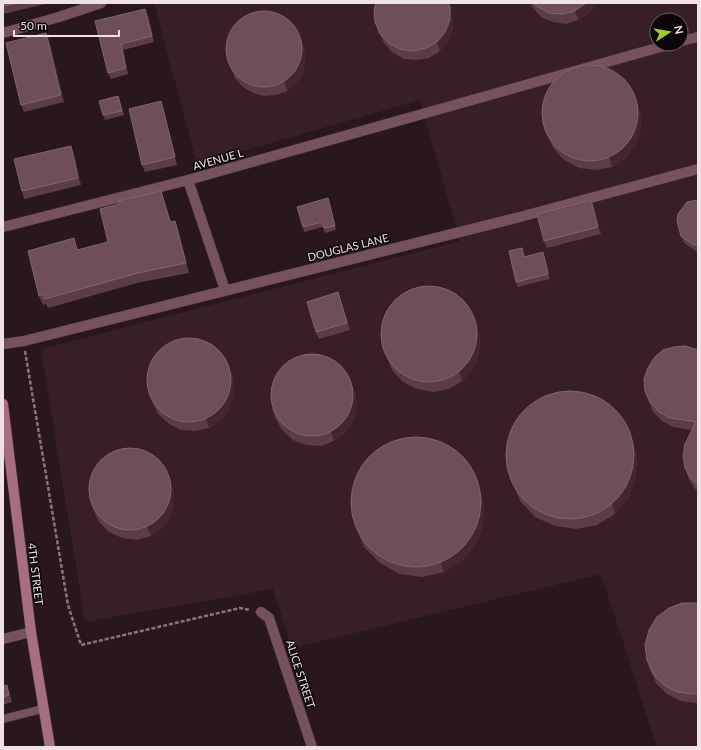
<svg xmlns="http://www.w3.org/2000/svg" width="701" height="750" font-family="Lato,sans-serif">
<rect width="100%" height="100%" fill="#2a171e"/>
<path fill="#371e27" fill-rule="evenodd" d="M154,3H698V747H657L601,574L292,648L273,589L85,622L41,349L460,241L420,100L197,164ZM657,20H681V44H657Z"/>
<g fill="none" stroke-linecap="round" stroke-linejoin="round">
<g stroke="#46333a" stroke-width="9">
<path id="lane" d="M3,719L42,709"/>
</g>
<g stroke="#46333a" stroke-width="11">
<path id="street" d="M3,33L59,17L101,3
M681,41L698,37
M188,180L225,290
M3,227L188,180L671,44
M3,344L24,341L520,217L698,169
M261,612L269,618L312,747
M3,639L31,632"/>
</g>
<g stroke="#46333a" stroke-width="11">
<path id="secondary" d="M3,404L31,632L50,747"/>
</g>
<path stroke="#87777d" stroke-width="2.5" stroke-dasharray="4 2" stroke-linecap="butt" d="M25,351L68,605L81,645L240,608L250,610"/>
<use href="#lane" stroke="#75525e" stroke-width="8"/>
<use href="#street" stroke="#75525e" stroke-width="10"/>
<use href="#secondary" stroke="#a76e83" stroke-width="10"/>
</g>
<path fill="#5d3c49" d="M3,3H50L3,14Z
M530,3H597L589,13L578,20L566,24L553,22L541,17L533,8Z
M148,15L154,42L123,50L128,74L111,79L108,73L95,21Z
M453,16V29L448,41L440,51L429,58L417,60L404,59L392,52L384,43L375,22Z
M46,33L49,40L64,102L24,112L21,105Z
M301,40L304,49L305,61L303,73L296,83L287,91L276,95L264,96L253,93L243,87L235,78L227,57Z
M118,96L124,115L105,120L103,115Z
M163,108L177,165L145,172L142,165Z
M640,112L641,129L636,145L626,158L612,167L596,170L579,168L564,160L553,148L543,123Z
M74,153L81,185L24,199L22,191Z
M161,191L171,221L178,230L189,273L141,282L48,308L46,304L43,305L39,296L77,248L78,250L108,242L119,204Z
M328,198L336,230L325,233L323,227L304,232L303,227Z
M591,200L594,208L601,234L547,248L544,241Z
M698,200V252H697L684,243L681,236Z
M524,253L525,257H545L550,279L518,287L516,282Z
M338,292L350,330L319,339L316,332Z
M476,323L480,338L479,354L473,369L462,381L449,389L433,392L417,389L403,382L392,370L382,346Z
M698,350V491L694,488L688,477L685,468L692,430L673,427L662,421L653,412L645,391Z
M226,359L234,381V395L229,409L221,420L209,428L195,431L181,430L169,424L158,414L152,401L148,392Z
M355,391L357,406L354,420L346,432L334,441L321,446L306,445L293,440L282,430L275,417L272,408Z
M627,426L637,455L636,477L629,497L615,514L597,525L576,529L555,526L535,517L520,501L512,481L508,472Z
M173,488L174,502L171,516L162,528L151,536L137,540L122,538L109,532L99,522L93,509L90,500Z
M483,498L484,520L477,542L463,560L444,572L422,577L400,574L380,563L364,547L352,516Z
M698,603V703H696L681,701L667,694L656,683L647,660Z
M3,686L9,692L12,702L3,705Z"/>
<path fill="#422631" d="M586,3H597L589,13L578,20L575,11Z
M449,5L453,16V29L448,41L440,51L437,42Z
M145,9L148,15L154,42L152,36Z
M46,33L49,40L64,102L61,95Z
M301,40L304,49L305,61L303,73L296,83L287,91L284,81Z
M121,44L123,50L128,74L126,68Z
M637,103L640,112L641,129L636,145L626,158L612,167L609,157Z
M71,146L74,153L81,185L78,178Z
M161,191L164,200L174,231L170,222Z
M328,198L330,203L336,230Z
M591,200L594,208L601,234L598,227Z
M175,221L178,230L189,273L186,263Z
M543,252L545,257L550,279L548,274Z
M472,313L480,338L479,354L473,369L462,381L459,371Z
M230,372L234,381V395L229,409L221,420L209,428L206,418Z
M351,382L355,391L357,406L354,420L346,432L334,441L331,432Z
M627,426L637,455L636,477L629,497L615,514L612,504Z
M170,478L173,488L174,502L171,516L162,528L151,536L147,527Z
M480,488L483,498L484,520L477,542L463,560L444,572L441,563Z"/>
<path fill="#6d4e5a" stroke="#816570" d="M3,3H18L3,6Z
M376,3H448L450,7V20L445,32L437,42L426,48L413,51L400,49L389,43L380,34L375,22L374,10Z
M533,3H586L575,11L562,14L550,13L538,7Z
M145,9L152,36L121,44L126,68L108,73L95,21Z
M226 49a38 38 0 1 1 76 0a38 38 0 1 1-76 0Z
M46,33L61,95L21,105L6,43Z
M542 113a48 48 0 1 1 96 0a48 48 0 1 1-96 0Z
M118,96L122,111L103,115L99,101Z
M161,101L175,157L142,165L129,109Z
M71,146L78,178L22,191L14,159Z
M161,191L170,222L175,221L186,263L138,273L45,299L43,294L39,296L28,251L74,238L77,250L108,242L100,209L119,204L118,201Z
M328,198L335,226L324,228L322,222L303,227L297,207Z
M591,200L598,227L544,241L537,214Z
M698,200V245H694L681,236L677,221L678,214L687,202Z
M522,248L524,257L543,252L548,274L516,282L509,251Z
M381 334a48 48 0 1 1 96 0a48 48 0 1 1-96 0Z
M338,292L347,323L316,332L307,302Z
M147 380a42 42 0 1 1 84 0a42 42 0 1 1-84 0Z
M685,346L698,350V420L697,422L670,418L659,412L650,402L645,391L644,379L648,368L654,358L663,350L674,347Z
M271 395a41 41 0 1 1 82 0a41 41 0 1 1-82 0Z
M506 455a64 64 0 1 1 128 0a64 64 0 1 1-128 0Z
M696,422H698V485L691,478L685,468L683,456L685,444Z
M351 502a65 65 0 1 1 130 0a65 65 0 1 1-130 0Z
M89 489a41 41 0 1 1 82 0a41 41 0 1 1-82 0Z
M682,603H698V693L692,694L677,692L664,685L653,674L647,660L645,645L649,630L657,617L669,608Z
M7,685L9,695L3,697V686Z"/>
<g text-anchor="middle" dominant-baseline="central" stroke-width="3" stroke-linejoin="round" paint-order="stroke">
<g font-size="11" fill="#efe1e6" stroke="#0d0608">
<text transform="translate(218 159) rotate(-16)">AVENUE L</text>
<text transform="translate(348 247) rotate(-14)">DOUGLAS LANE</text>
<text transform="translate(36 574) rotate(83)">4TH STREET</text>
<text transform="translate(301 674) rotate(72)">ALICE STREET</text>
</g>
</g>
<rect width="701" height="750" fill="none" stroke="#efe1e6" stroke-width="8"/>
<g transform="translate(669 32) rotate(78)"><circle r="19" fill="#0d0608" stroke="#675e61"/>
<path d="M0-3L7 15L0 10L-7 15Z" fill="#9acb34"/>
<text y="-6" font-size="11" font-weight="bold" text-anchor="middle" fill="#efe1e6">N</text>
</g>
<path d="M14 30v6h105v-6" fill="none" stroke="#efe1e6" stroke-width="2"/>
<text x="20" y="30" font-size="12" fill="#efe1e6" stroke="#0d0608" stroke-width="3" paint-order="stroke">50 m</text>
</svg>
